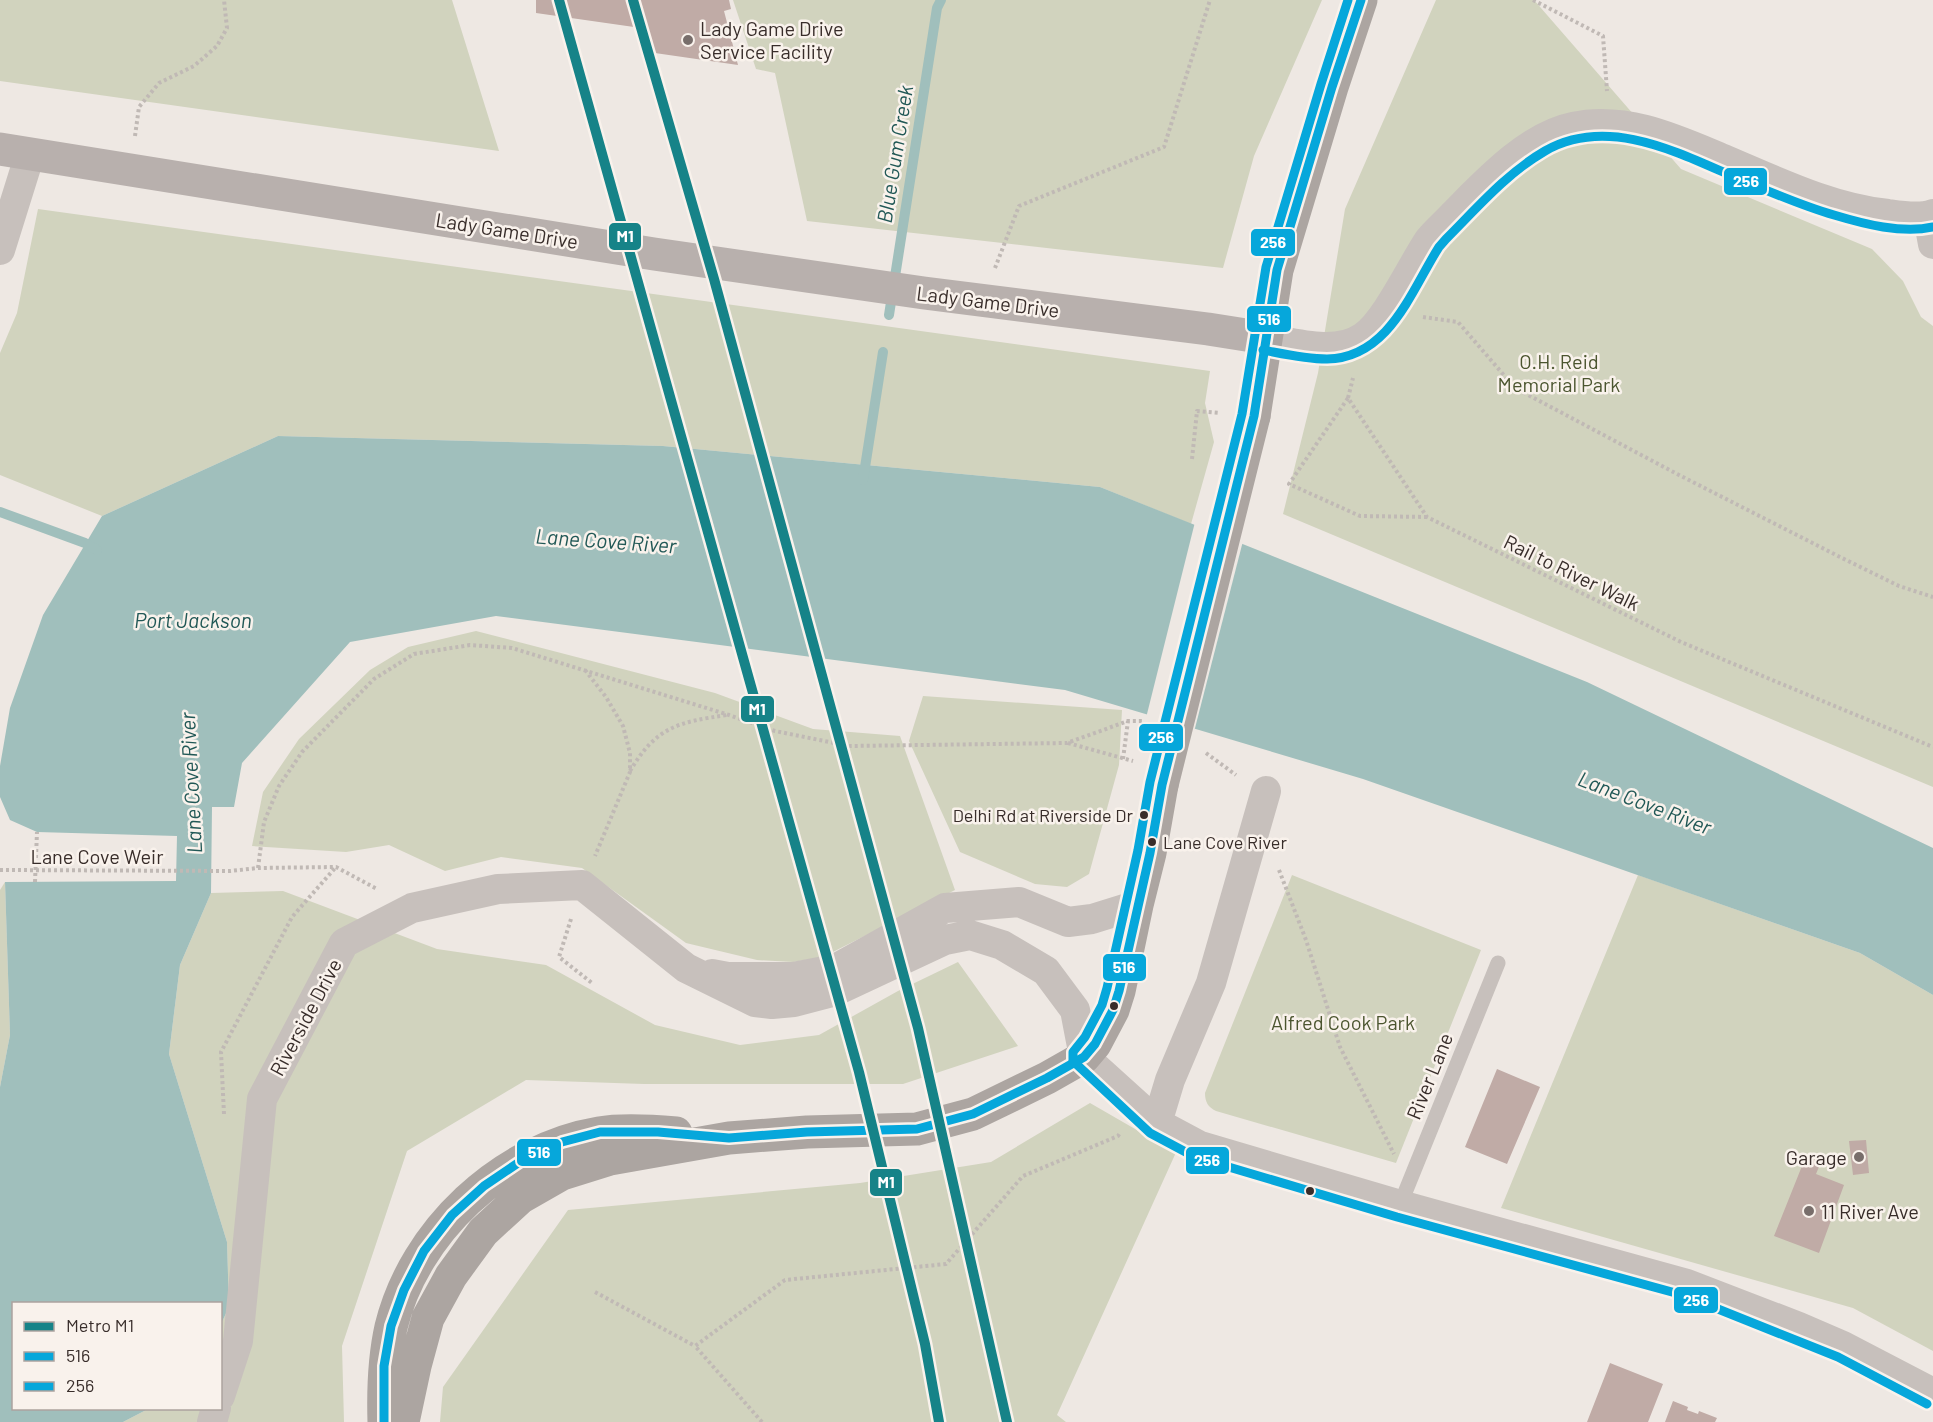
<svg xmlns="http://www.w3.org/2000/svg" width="1933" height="1422" font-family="Barlow,sans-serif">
<rect width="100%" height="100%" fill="#eee8e3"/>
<path fill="#d1d3be" d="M0,0H452L499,151L0,81Z
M733,0H1322L1254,156L1223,268L807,221L775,73L756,69Z
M1436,0H1534L1681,169L1872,249L1903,281L1921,317L1933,326V787L1283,514L1318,373L1345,209Z
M38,209L1210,371L1205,403L1214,442L1191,524L1100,487L663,446L278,436L102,516L0,475V353L17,313Z
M476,631L715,693L813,729L900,736L955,890L823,957L793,962L757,960L686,943L582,868L501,857L445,871L389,845L346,852L252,846L263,792L299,739L370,670L408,647Z
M923,696L1122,710L1119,765L1089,874L1067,887L1035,884L960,852L909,741Z
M1292,875L1481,950L1396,1163L1216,1111C1208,1107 1205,1102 1205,1093Z
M1638,875L1860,953L1933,995V1351L1853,1308L1501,1208Z
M5,882L10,1035L0,1087V890Z
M283,891L437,949L546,965L655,1025L740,1045L819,1035L898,991L958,962L1018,1046L903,1084H644L526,1080L407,1151L342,1346L344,1422H123L148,1409L220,1408L221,1324L229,1307L227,1242L169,1054L180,965L211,893Z
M1090,1103L1142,1133L1178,1148L1057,1415L1066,1422H440L443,1387L568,1210L860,1183L991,1162Z"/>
<path fill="#a0bfbc" d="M278,436L663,446L1100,487L1587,682L1933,848V995L1860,953L1363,779L1065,690L496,616L350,642L242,763L234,807H212L211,893L180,965L169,1054L227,1242L229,1307L221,1324L220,1304H14V1408L148,1409L123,1422H0V1087L10,1035L5,882L176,881L177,836L37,832L10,820L0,797V766L10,708L43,615L102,516Z"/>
<path fill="#eee8e3" d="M1195,522L1243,541L1194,732L1146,718Z"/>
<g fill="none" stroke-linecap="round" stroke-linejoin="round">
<path stroke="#a0bfbc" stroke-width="10" d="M889,315L937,8L941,0
M863,480L883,352
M0,512L85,543L97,550"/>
</g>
<path fill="#c0aba6" d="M536,0H729L731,9L724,11L738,65L648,52L641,28L536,13Z
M1497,1069L1540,1087L1507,1164L1465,1147Z
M1866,1140L1869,1173L1853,1175L1849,1141Z
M1806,1156L1821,1162L1816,1174L1844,1185L1819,1253L1774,1236Z
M1610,1363L1663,1384L1648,1422H1587Z
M1673,1401L1688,1407L1687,1410L1698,1414L1699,1411L1717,1418L1715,1422H1665Z"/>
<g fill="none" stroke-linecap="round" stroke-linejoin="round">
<path stroke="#c0b9b5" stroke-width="4" stroke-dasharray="3 3" stroke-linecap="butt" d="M1533,0L1603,36L1607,91
M135,136L139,107L159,83L194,66L217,46L227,28L224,0
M995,268L1019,206L1164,147L1210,0
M1423,317L1458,322L1515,388L1679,475L1840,557L1899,586L1933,597
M1348,398L1353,378
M1192,459L1197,411L1220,413
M1427,517L1360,516L1289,484L1348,398L1427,517L1681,642L1933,747
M585,670L606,697L623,726L630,753V772L595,856
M1068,743L1133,761
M1206,753L1236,775
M1123,759L1128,721
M630,771C656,727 678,722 727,715
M258,868L264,822L279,786L302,752L374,679L414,654L470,645L512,648L729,715L775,731L849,746L1067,743L1128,721H1142
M0,870L230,871L258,868L336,867L377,889
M1279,870L1306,940L1340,1047L1394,1154
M35,882L37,832
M571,919L559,957L592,983
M224,1114L221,1052L292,917L336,867
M595,1292L695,1346
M762,1422L695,1346L785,1280L946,1264L1023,1176L1118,1136L1120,1133"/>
<path stroke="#c7c0bc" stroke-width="15" d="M1400,1205L1498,963"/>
<path stroke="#c7c0bc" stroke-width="30" d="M1928,216L1933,244
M0,250L30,154
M1265,338C1295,343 1336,356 1363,337C1386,322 1412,265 1429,240C1436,231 1446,223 1454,214C1485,183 1528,136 1573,127C1626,115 1678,140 1726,160C1778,182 1831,208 1888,214C1902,216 1920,219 1933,214
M712,974L728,977H793L835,969L945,908L1019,902L1068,922L1092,919L1137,905
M1157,1123L1170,1080L1211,983L1266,791
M220,1396L238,1341L262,1099L344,943L412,908L498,889L582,885L686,968L755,1002L772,1004L794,1002L836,991L945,940L970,935L1002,945L1046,971L1075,1010L1084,1057L1157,1123L1200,1146L1400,1205L1687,1284L1799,1327L1843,1346L1933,1393
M212,1422L216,1408"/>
<path stroke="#b8b0ad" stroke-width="33" d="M0,149L654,254L924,293L1208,329L1265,338"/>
<path stroke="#aca5a1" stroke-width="33" d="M1254,416L1277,270L1332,87L1361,0
M384,1422C383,1390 384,1358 391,1327C414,1232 502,1149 599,1133C622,1129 653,1131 676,1133
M403,1422L415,1366L428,1318L451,1276L483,1232L520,1198L562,1174L610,1159L729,1138L807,1132L917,1129L973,1114L1047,1078L1084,1057L1095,1044L1113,1010L1119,991L1137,905L1150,853L1162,785"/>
<path stroke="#aca5a1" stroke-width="33" d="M1162,785L1254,416"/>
<g stroke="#f9f2ec" stroke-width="14">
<path id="bus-1" d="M384,1422V1366L391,1326L404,1290L424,1251L452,1215L484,1186L521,1161L562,1142L600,1132H658L729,1138L807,1132L917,1129L973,1114L1047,1078L1084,1057L1095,1044L1113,1010L1119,991L1150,853L1162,785L1254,416L1277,270L1332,87L1361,0"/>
</g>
<g stroke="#f9f2ec" stroke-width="14">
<path id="bus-2" d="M1348,0L1321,84L1266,267L1242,414L1150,782L1138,850L1107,988L1102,1005L1085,1037L1073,1052V1061L1150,1133L1195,1157L1397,1217L1683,1295L1838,1357L1927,1404
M1263,350C1284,354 1305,359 1327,359C1389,358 1411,291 1439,247L1446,239C1477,208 1507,173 1545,151C1606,116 1675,151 1732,176C1766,190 1799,205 1834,215C1864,224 1902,234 1933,227"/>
</g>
<use href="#bus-1" stroke="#06a7db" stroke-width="9"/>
<use href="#bus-2" stroke="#06a7db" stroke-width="9"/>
<g stroke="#f9f2ec" stroke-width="15">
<path id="metro-1" d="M559,0L859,1072L925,1344L939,1422
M633,0L714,279L918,1028L1007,1422"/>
</g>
<use href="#metro-1" stroke="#168388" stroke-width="10"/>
</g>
<g fill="#786e6b" stroke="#f9f2ec" stroke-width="2">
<circle cx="688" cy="40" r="6"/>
<circle cx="1859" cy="1157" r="6"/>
<circle cx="1809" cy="1211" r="6"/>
</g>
<g fill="#382d2a" stroke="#f9f2ec" stroke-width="2">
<circle cx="1144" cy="815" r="5"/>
<circle cx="1152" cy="842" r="5"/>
<circle cx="1114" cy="1006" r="5"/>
<circle cx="1310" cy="1191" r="5"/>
</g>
<g text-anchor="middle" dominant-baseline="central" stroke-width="5" stroke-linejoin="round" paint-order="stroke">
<g font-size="18" fill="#382d2a" stroke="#f9f2ec" text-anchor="end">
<text x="1133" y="815">Delhi Rd at Riverside Dr</text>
<text x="1163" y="842" text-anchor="start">Lane Cove River</text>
</g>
<g font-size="20" fill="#382d2a" stroke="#f9f2ec" text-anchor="start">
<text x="700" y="28">Lady Game Drive<tspan x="700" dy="23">Service Facility</tspan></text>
<text x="1847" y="1157" text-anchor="end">Garage</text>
<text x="1821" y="1211">11 River Ave</text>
</g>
<g font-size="20" fill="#382d2a" stroke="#f9f2ec">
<text transform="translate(507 230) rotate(9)">Lady Game Drive</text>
<text transform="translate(988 301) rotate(7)">Lady Game Drive</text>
<text transform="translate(1572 572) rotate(26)">Rail to River Walk</text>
<text x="97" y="856">Lane Cove Weir</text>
<text transform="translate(305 1017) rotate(-62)">Riverside Drive</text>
<text transform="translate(1429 1076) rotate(-68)">River Lane</text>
</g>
<g font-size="20" fill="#4b552f" stroke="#f9f2ec">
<text x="1559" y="361">O.H. Reid<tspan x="1559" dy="23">Memorial Park</tspan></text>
<text x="1343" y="1022">Alfred Cook Park</text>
</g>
<g font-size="21" font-style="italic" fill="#215856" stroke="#f9f2ec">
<text transform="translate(894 154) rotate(-81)">Blue Gum Creek</text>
<text transform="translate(606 540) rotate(4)">Lane Cove River</text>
<text x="193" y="619">Port Jackson</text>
<text transform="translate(190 783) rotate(-93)">Lane Cove River</text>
<text transform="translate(1645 802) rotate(21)">Lane Cove River</text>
</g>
</g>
<g stroke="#f9f2ec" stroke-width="2">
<rect x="1723" y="167" width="45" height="29" rx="6" fill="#06a7db"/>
<rect x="608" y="222" width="34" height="29" rx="6" fill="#168388"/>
<rect x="1250" y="228" width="46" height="29" rx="6" fill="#06a7db"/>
<rect x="1246" y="305" width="46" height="28" rx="6" fill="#06a7db"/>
<rect x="740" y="695" width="35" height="28" rx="6" fill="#168388"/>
<rect x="1138" y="723" width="46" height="29" rx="6" fill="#06a7db"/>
<rect x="1102" y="953" width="45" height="29" rx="6" fill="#06a7db"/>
<rect x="516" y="1138" width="46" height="29" rx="6" fill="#06a7db"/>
<rect x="1185" y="1146" width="45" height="29" rx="6" fill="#06a7db"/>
<rect x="869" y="1168" width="34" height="29" rx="6" fill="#168388"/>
<rect x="1673" y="1286" width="46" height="28" rx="6" fill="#06a7db"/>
</g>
<g font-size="16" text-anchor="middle" font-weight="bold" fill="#fff">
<text x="1746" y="187">256</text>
<text x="625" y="242">M1</text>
<text x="1273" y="248">256</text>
<text x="1269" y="325">516</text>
<text x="757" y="715">M1</text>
<text x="1161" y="743">256</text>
<text x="1124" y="973">516</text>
<text x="539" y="1158">516</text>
<text x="1207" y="1166">256</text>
<text x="886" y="1188">M1</text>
<text x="1696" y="1306">256</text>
</g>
<rect x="12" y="1302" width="210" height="108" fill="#f9f2ec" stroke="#aca39e" stroke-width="1.5"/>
<rect x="24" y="1322" width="30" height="9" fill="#168388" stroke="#aca39e" stroke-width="1.5"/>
<text x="66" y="1332" font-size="18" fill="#382d2a">Metro M1</text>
<rect x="24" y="1352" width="30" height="9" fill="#06a7db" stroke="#aca39e" stroke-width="1.5"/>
<text x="66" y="1362" font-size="18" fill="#382d2a">516</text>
<rect x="24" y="1382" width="30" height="9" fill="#06a7db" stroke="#aca39e" stroke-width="1.5"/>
<text x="66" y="1392" font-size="18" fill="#382d2a">256</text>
</svg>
